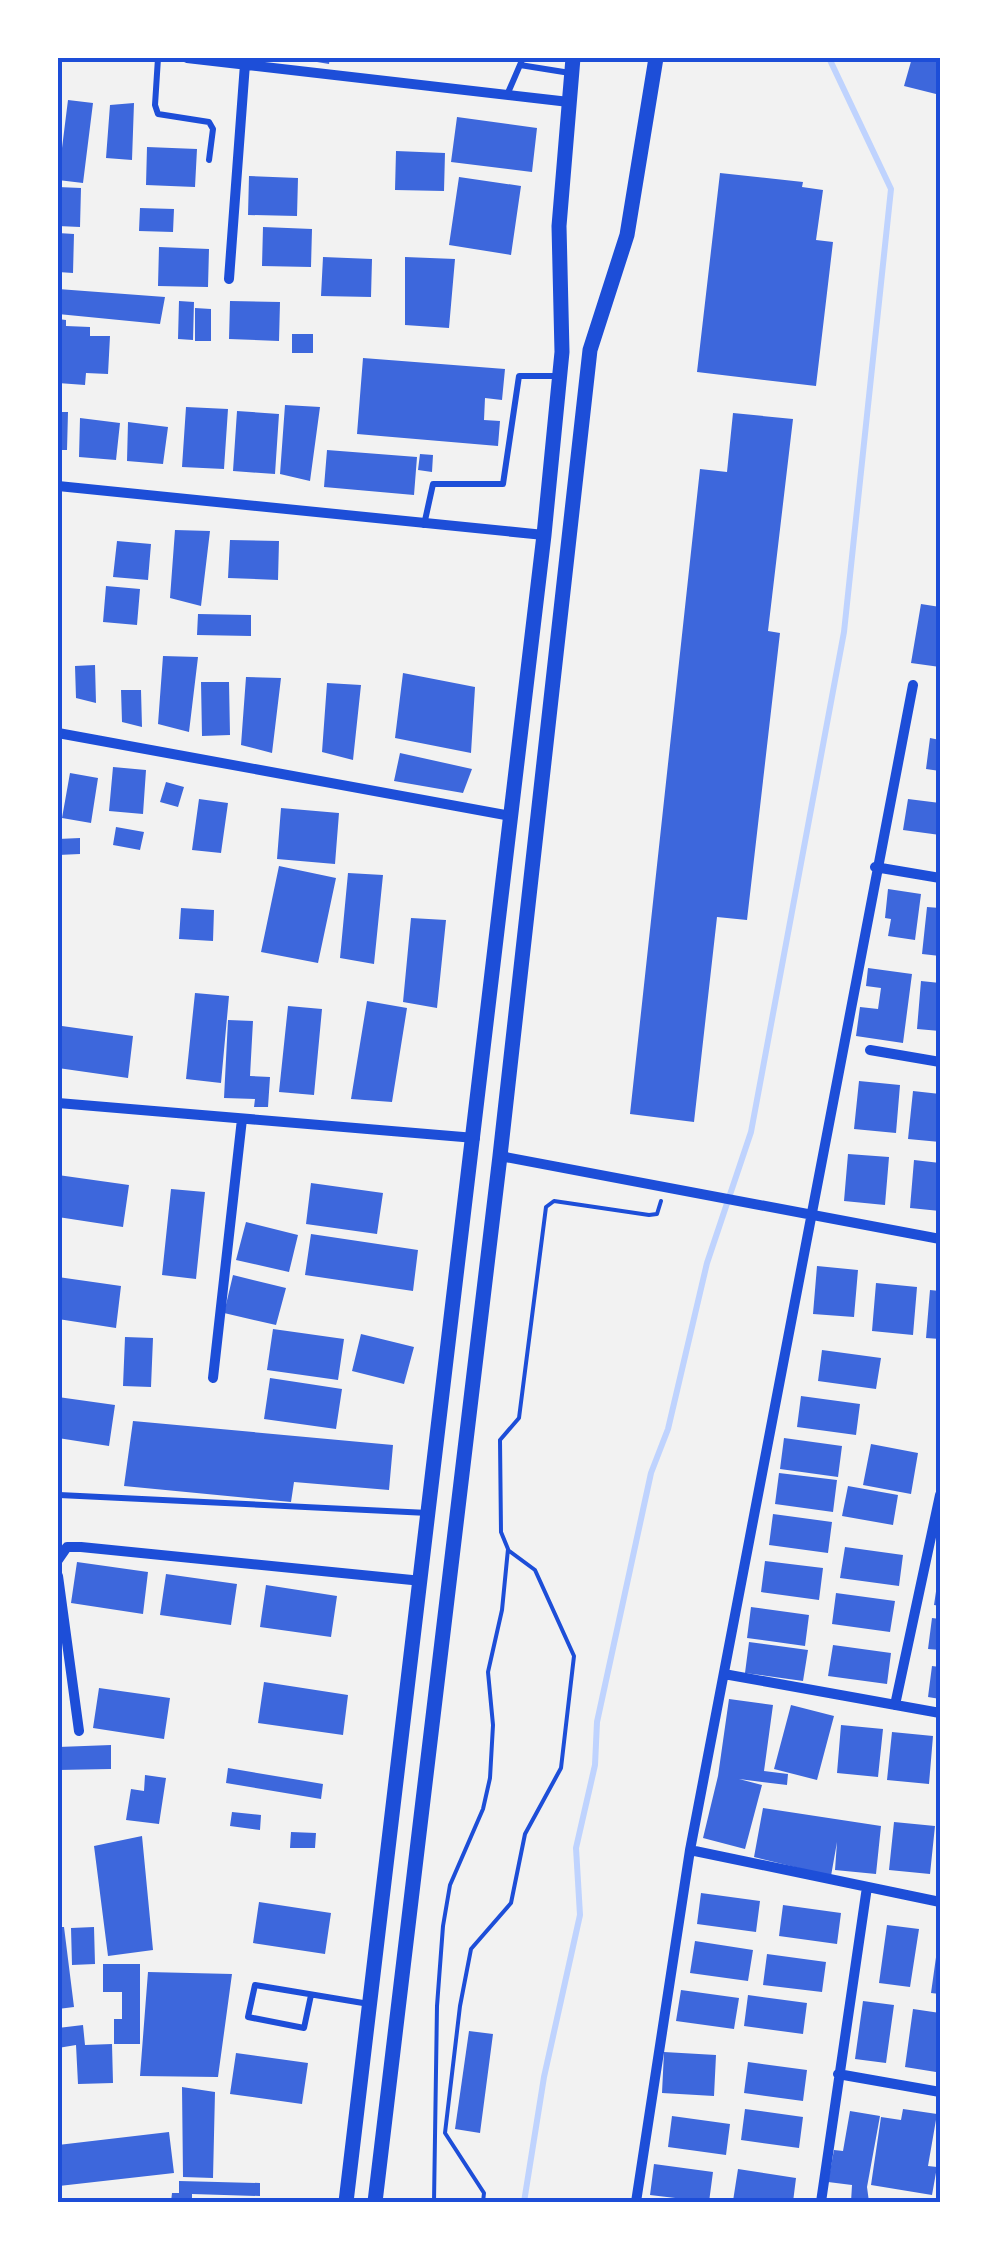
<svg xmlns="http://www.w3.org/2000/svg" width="998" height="2260" font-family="Raleway,sans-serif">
<rect width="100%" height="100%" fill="#f2f2f2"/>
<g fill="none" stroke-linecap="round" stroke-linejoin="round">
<path stroke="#bfd3fe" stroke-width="6" d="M524,2202L544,2077L580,1915L576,1848L595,1765L597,1722L651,1473L668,1429L707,1263L751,1132L844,632L891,189L829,58"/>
</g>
<path fill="#3d67dc" d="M293,58H330L329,64Z
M912,58H940V95L904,86Z
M68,100L93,103L83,183L58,180Z
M134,103L132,160L106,158L110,105Z
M457,117L537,128L532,172L451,162Z
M147,147L197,149L195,187L146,185Z
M396,151L445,153L444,191L395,190Z
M720,173L803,182L802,187L823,190L816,240L833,242L816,386L697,372Z
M249,176L298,178L297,216L248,215Z
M459,177L521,186L511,255L449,245Z
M58,187L81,188L80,227L58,226Z
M140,208L174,209L173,232L139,231Z
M263,227L312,229L311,267L262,266Z
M58,233L74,234L73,273L58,272Z
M159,247L209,249L208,287L158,286Z
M323,257L372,259L371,297L321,296Z
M405,257L455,259L449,328L405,325Z
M58,289L165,297L160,324L58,314Z
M179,301L194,302L193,340L178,339Z
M230,301L280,302L279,341L229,339Z
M195,308L211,309V341H195Z
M58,319L66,320V326L90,327V336H110L108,374L86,373L85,385L58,383Z
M292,334H313V353H292Z
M363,358L505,369L502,400L485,398L484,420L500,421L498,446L357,434Z
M285,405L320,407L310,481L280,474Z
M186,407L228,409L224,469L182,467Z
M237,411L279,414L275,474L233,471Z
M58,412H68L67,450H58Z
M733,413L793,419L768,631L780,633L747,920L717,917L694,1122L630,1114L700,469L727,472Z
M80,418L120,423L116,460L79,457Z
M128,422L168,427L163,464L127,461Z
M327,450L417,457L414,495L324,487Z
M420,454L433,455L432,472L418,470Z
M175,530L210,531L201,606L170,598Z
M230,540L279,541L278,580L228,578Z
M117,541L151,544L148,580L113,577Z
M106,586L140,589L137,625L103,622Z
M921,604L940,607V667L911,663Z
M198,614L251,615V636L197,635Z
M163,656L198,657L189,732L158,724Z
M95,665L96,703L76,698L75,666Z
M403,673L475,687L471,753L395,738Z
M246,677L281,678L272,753L241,745Z
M201,682H229L230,735L202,736Z
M327,683L361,685L353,760L322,752Z
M121,690H141L142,727L122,722Z
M930,738L940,740V771L926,769Z
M400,753L472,769L463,793L394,781Z
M113,767L146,770L143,814L109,811Z
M70,773L98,778L91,823L62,818Z
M166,782L184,787L178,807L160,802Z
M199,799L228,803L221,853L192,850Z
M908,799L940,803V835L903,830Z
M281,808L339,813L335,864L277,859Z
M116,827L144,832L140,850L113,845Z
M80,838V854L58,855V839Z
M279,866L336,878L318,963L261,952Z
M348,873L383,875L374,964L340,958Z
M888,889L921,894L915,940L888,936L891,919L885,918Z
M927,907L940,908V956L922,954Z
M181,908L214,910L213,941L179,939Z
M411,918L446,920L437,1008L403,1002Z
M868,968L912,974L903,1043L856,1036L860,1007L878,1009L881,988L866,986Z
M921,981L940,983V1031L917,1029Z
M195,993L229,996L221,1083L186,1079Z
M367,1001L407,1008L392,1102L351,1099Z
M288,1006L322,1009L314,1095L279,1092Z
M228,1020L253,1021L250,1076L270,1077L268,1107H254L255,1099L224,1098Z
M62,1026L133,1036L128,1078L58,1068Z
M859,1081L900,1085L896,1133L854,1129Z
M913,1091L940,1094V1142L908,1139Z
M848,1154L889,1157L885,1205L844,1201Z
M914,1160L940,1163V1211L910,1208Z
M58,1175L129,1185L123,1227L58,1217Z
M311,1183L383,1193L377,1234L306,1224Z
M171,1189L205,1192L196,1279L162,1275Z
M246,1222L298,1235L289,1272L236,1260Z
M311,1234L418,1250L413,1291L305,1275Z
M817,1266L858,1270L854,1317L813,1314Z
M233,1275L286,1288L276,1325L224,1313Z
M58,1277L121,1286L116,1328L58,1319Z
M876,1283L917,1287L913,1335L872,1331Z
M930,1290L940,1291V1339L926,1338Z
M273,1329L344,1339L338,1380L267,1370Z
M361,1334L414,1347L404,1384L352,1371Z
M125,1337L153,1338L151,1387L123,1386Z
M822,1350L881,1358L876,1389L818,1381Z
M270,1378L342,1389L336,1429L264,1419Z
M801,1396L860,1404L856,1435L797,1427Z
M58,1397L115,1405L109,1446L58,1438Z
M133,1421L393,1445L389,1490L294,1482L291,1502L124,1486Z
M784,1438L842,1446L838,1477L780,1469Z
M871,1444L918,1453L911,1494L863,1485Z
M779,1473L837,1480L833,1512L775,1504Z
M848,1486L898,1495L893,1525L842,1516Z
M773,1514L832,1522L828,1553L769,1545Z
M845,1547L903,1555L899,1586L840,1578Z
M765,1561L823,1568L819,1600L761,1592Z
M77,1562L148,1572L143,1614L71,1603Z
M166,1574L237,1584L231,1625L160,1615Z
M938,1578H940V1606L934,1605Z
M266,1585L337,1596L331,1637L260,1627Z
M836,1593L895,1601L890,1632L832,1624Z
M751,1607L809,1615L805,1646L747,1638Z
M932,1618L940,1619V1650L928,1649Z
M749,1642L808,1650L803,1681L745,1673Z
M833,1645L891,1653L887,1684L828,1676Z
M932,1666L940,1667V1699L928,1697Z
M264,1682L348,1695L343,1735L258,1723Z
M99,1688L170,1698L164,1739L93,1728Z
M729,1699L773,1705L764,1771L788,1774L787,1785L739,1779L762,1785L745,1849L703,1838L718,1776Z
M791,1705L834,1716L817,1780L774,1769Z
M841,1725L883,1729L878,1777L837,1773Z
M892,1732L933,1736L929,1784L887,1780Z
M111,1745V1769L58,1770V1747Z
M228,1768L323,1784L321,1799L226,1783Z
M145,1775L166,1778L159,1824L126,1820L131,1789L144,1791Z
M763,1808L881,1826L876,1874L835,1870L837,1842L831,1876L754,1857Z
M232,1812L261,1815L260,1830L230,1826Z
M894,1822L935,1826L930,1874L889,1870Z
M291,1832L316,1833L315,1848H290Z
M142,1836L153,1950L108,1956L94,1846Z
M701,1893L760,1901L756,1932L697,1924Z
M259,1902L331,1913L325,1954L253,1943Z
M783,1905L841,1913L837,1944L779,1936Z
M887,1925L919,1929L910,1987L879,1983Z
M58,1927H64L74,2007L58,2009Z
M94,1927L95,1964L72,1965L71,1928Z
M695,1941L753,1950L748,1981L690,1973Z
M938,1943H940V1994L931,1993Z
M767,1954L826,1962L822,1992L763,1985Z
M103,1964H140V2044H114V2019H122V1992H103Z
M148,1972L232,1974L218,2077L140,2076Z
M681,1990L739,1998L734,2029L676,2021Z
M748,1995L807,2003L803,2034L744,2026Z
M863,2001L894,2005L886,2063L855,2059Z
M913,2009L940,2013L936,2072L905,2067Z
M83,2025L85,2045L112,2044L113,2083L78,2084L76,2045L58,2048V2028Z
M469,2031L493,2034L480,2133L455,2129Z
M664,2052L716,2055L714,2096L662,2093Z
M236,2053L308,2063L302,2104L230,2094Z
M748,2062L807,2070L803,2101L744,2093Z
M182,2087L215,2092L213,2178L183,2177Z
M745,2109L803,2117L799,2148L741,2140Z
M903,2109L937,2114L928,2166L937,2167L932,2195L871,2185L881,2117L901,2120Z
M850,2111L880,2116L867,2187L869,2202H851L852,2185L828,2182L834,2150L843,2151Z
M672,2116L730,2124L726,2155L668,2147Z
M169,2132L174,2173L59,2186L58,2145Z
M654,2164L713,2172L709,2202L650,2195Z
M738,2169L796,2178L793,2202L733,2201Z
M179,2181L260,2183V2196L192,2194V2202H171L172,2193H179Z"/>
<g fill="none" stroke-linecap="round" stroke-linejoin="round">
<path stroke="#1d4ed8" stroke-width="4" d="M434,2202L437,2006L443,1926L450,1885L483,1809L490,1778L493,1725L488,1672L502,1610L508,1549L501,1532L500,1440L519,1418L546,1207L554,1201L649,1215L657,1214L661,1201
M483,2202L484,2193L445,2133L460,2006L471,1949L511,1903L525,1834L561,1768L574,1656L535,1570L508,1550"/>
<path stroke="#1d4ed8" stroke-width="6" d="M158,58L155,105L158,114L209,122L213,129L209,160
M520,65L570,73
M507,95L523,58
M424,525L433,484H503L519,376H558
M59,1495L428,1513
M311,1995L304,2028L248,2017L255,1985L369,2004"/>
<path stroke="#1d4ed8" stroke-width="10" d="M187,58L569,102
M229,279L245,64
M58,486L544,535
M58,733L511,816
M875,867L940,878
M870,1050L940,1062
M58,1103L475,1138
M500,1156L940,1239
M213,1378L242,1119
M58,1560L67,1547H81L422,1581
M58,1576L79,1731
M724,1674L940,1713
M895,1705L940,1495
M690,1850L940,1902
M838,2074L940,2092
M636,2202L690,1850L913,685
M821,2202L867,1887"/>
<path stroke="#1d4ed8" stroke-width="15" d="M346,2202L544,535L562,352L559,226L573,58
M375,2202L500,1156L590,350L627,235L656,58"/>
</g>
<rect width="998" height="2260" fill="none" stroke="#ffffff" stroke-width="120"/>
<rect x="60" y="60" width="878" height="2140" fill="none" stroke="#1d4ed8" stroke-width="4"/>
</svg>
